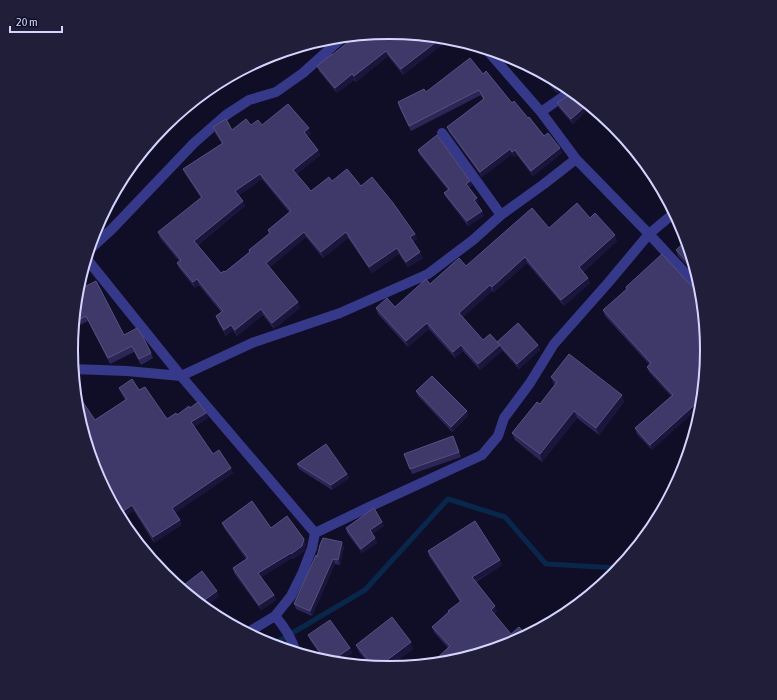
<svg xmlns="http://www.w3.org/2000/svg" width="777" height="700" font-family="'Asap Condensed',sans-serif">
<rect width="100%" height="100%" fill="#100e27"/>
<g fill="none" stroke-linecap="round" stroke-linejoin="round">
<path stroke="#09264b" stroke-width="5" d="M272,645L365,590L448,499L505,517L546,564L619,568"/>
<path stroke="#363989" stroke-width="10" d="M486,49L541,112L576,159L649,234L701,290
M541,112L571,91
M442,133L501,215
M88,251L112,229L194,143L226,115L249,100L276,92L303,73L344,36
M86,258L181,376L315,533
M72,369L127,371L181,376L252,343L340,313L428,274L473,240L501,215L544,184L576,159
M275,616C285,627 292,639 296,653
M247,633L275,616L291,596L302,574L312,548L315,533L369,507L482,455L498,436L504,418L530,383L554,344L608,283L649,234L674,213"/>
</g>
<path fill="#2c2656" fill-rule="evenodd" d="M442,45L403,75L388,56L356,82L354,80L337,93L319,71L317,66L332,55Z
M289,49L273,62L268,56Z
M538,71L565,86L557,93L539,73Z
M483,74L562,153L533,176L517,155L514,157L512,154L482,177L449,132L447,127L483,99L481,95L411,131L399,107L398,102L426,92Z
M573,92L591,107L573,124L559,108L557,103Z
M601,115L614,125L622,136L621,137Z
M251,125H262L311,134L307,137L318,150L320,155L297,174L311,191L332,181L361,186L415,234L417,239L413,242L423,258L408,267L399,254L372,273L348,238L323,258L306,237L270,267L300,308L274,329L263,315L237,336L233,330L226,336L218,322L216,316L221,312L199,285L195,288L179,268L177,263L179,261L160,238L158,232L201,198L186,175L183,169L222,144L215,133L213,127L232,130ZM262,179L289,212L268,230L269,234L249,250V252L225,272L221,273L198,245L245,206L239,195Z
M418,150L470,181L472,185L469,188L478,202L476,204L484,216L468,226L446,197L444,193L448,190L419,154Z
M590,218L617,241L583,272L590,283L564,306L527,263L494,292L492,291L463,317L483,340L497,343L538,345L540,350L519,369L501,349L502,351L480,370L463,351L455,358L429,329L408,347L378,314L376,308L395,307L430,284L466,266L549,228Z
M686,241L697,276L678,256L676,250Z
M626,287L706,350L652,450L637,434L635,428L671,396L649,372L647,367L649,364L605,316L603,310L626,289Z
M76,291L124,335L151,353L153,358L141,365L134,352L110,364L88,321L73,329Z
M551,377L622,395L624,402L599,435L577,418L542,462L515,440L512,433L540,404L555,385L554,384Z
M119,388L139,390L167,419L190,408L206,413L208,418L194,427L213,454L231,468L233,473L175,513L180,520L181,525L154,543L134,511L95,420L125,400L121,393Z
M416,391L467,411L468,416L452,432L418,396Z
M453,436L461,457L412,474L404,454Z
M297,464L347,474L349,478L332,490L299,469Z
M382,522L384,526L372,534L375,538L377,543L362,553L347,533L346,528Z
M222,523L271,528L304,539L306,544L304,551L293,559L292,558L261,577L274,595L276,600L261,610L234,573L233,568L246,559L224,528Z
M344,547L340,565L335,564L312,616L296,609L294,604L317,557Z
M428,551L500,560L502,565L476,582L497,611L494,614L510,644L450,662L436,663L435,660L448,648L434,632L432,627L448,612V611L460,602L429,556Z
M308,635L350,648L352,653L337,663L325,662L310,640Z
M356,645L413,649L388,668L370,666L359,652Z"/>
<path fill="#19153b" d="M440,39L442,45L403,75L401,69Z
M289,49L273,62L270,55Z
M386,51L388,56L356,82L354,76Z
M352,74L354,80L337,93L335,88Z
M562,84L567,87L557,93L555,88Z
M588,104L591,107L573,124L571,119Z
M309,128L311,134L306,138L304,132Z
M619,132L622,136L621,137Z
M560,148L562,153L533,176L531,171Z
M510,149L512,154L482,177L480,172Z
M318,150L320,155L295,176L293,170Z
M515,150L517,155L514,157L512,152Z
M260,174L262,179L237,197L235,191Z
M470,181L472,185L467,189L466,184Z
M477,198L478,202L475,205L474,200Z
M243,201L245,206L196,246L194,241Z
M482,211L484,216L468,226L467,221Z
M304,232L306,237L268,269L266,263Z
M346,232L348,238L323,258L321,252Z
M415,234L417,239L412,243L410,237Z
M615,235L617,241L581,273L579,267Z
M397,248L399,254L372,273L369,267Z
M420,252L423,258L408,267L406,262Z
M525,257L527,263L494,292L492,287Z
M588,278L590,283L564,306L561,300Z
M197,279L199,285L195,288L193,282Z
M490,285L492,291L461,319L459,313Z
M298,302L300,308L274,329L272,323Z
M261,309L263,315L237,336L235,330Z
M427,323L429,329L408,347L406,341Z
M231,325L233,330L226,336L224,330Z
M461,345L463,351L455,358L453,352Z
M500,345L502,351L480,370L478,364Z
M538,345L540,350L519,369L517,364Z
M622,395L624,402L599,435L596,428Z
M702,398L701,406L652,450L650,445Z
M467,411L468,416L452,432L451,427Z
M574,411L577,418L542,462L540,454Z
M206,413L208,418L193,428L191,422Z
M231,468L233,473L174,514L172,508Z
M347,474L349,478L332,490L331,485Z
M132,505L134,511L120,520L118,515Z
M180,520L181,525L154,543L153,537Z
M382,522L384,526L371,535L370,530Z
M375,538L377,543L362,553L361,549Z
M304,539L306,544L304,551L293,559L291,554Z
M342,542L344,547L340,565L338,560Z
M291,553L292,558L260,578L258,573Z
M333,559L335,564L312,616L310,611Z
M500,560L502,565L474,582L472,577Z
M217,591L219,597L204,608L199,604Z
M274,595L276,600L261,610L259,605Z
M495,606L497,611L492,615L491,610Z
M411,642L413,649L389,668L378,667Z
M350,648L352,653L337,663L330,662Z"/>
<path fill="#3e3968" stroke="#565180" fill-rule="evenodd" d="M389,32L438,37L440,39L401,69L386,51L354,76L352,74L335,88L317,66L332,54V55L357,35Z
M470,58L483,74L486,71L512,103L514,101L528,118L529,117L544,136L548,133L560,148L531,171L515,150L512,152L510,149L480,172L447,127L484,99L479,90L409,126L398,102L424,89L426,92Z
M541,73L562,84L555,88Z
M573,92L588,104L571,119L557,103Z
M288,104L309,128L304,132L318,150L293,170L311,191L329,177L332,181L347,169L361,186L372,177L393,203L415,234L410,237L420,252L406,262L397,248L369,267L346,232L321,252L304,232L266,263L298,302L272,323L261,309L235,330L231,325L224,330L216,316L223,311L197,279L193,282L177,263L181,260L158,232L202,197L183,169L223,143L213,127L226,119L232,130L246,119L251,125L258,120L262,125ZM260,174L291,211L268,230L270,233L249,250L250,252L225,272L224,271L221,273L194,241L243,201L235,191Z
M437,135L470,181L466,184L477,198L474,200L482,211L467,221L444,193L449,189L418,150Z
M577,203L590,218L595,213L615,235L579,267L588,278L561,300L525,257L492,287L490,285L459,313L483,340L490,334L500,345L478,364L461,345L453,352L427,323L406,341L376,308L387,298L395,307L426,279L430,284L459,258L466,266L532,208L549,228Z
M686,241L695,270L676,250Z
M662,254L701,296L706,350L702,398L650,445L635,428L673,395L647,367L651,363L603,310L627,289L626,287Z
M96,281L124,335L137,328L142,335L151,353L139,359L132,346L108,358L86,316L73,323L76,291Z
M518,323L538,345L517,364L497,342Z
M569,354L622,395L596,428L574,411L540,454L512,433L537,402L540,404L557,382L551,377Z
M432,376L467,411L451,427L416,391Z
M132,379L139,390L145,387L167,419L176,413L177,415L189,406L190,408L198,402L206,413L191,422L213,454L219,450L231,468L172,508L180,520L153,537L132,505L118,515L95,471L77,412L74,389L95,420L127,399L119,388Z
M453,436L459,452L410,469L404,454Z
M326,444L347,474L331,485L297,464Z
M252,501L271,528L287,516L304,539L302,546L291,554V553L258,573L274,595L259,605L233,568L248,558L222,523Z
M374,508L382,522L370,530L375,538L361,549L346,528Z
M475,521L500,560L472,577L495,606L491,610L511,634L519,627L526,635L510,644L473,655L471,653L468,657L450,662L437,663L435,660L450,646L432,627L449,612L448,611L461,601L428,551Z
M323,538L342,542L338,560L333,559L310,611L294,604L316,555L317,557L320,545Z
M202,571L217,591L199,604L180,588Z
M593,585L597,588L567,613Z
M564,613L565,615L559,618Z
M392,617L411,642L378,667L373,666L356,645Z
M330,620L350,648L330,662H327L308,635Z"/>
<path d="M0 0H777V700H0ZM78 350a311 311 0 1 1 622 0a311 311 0 1 1-622 0Z" fill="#201e38" fill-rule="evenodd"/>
<path fill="none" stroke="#d5d4ff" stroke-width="2" d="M78 350a311 311 0 1 1 622 0a311 311 0 1 1-622 0Z"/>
<path d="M10 26v6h52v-6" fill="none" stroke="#d5d4ff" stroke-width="2"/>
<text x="16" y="26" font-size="12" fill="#d5d4ff" stroke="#100e27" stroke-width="3" paint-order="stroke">20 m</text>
</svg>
